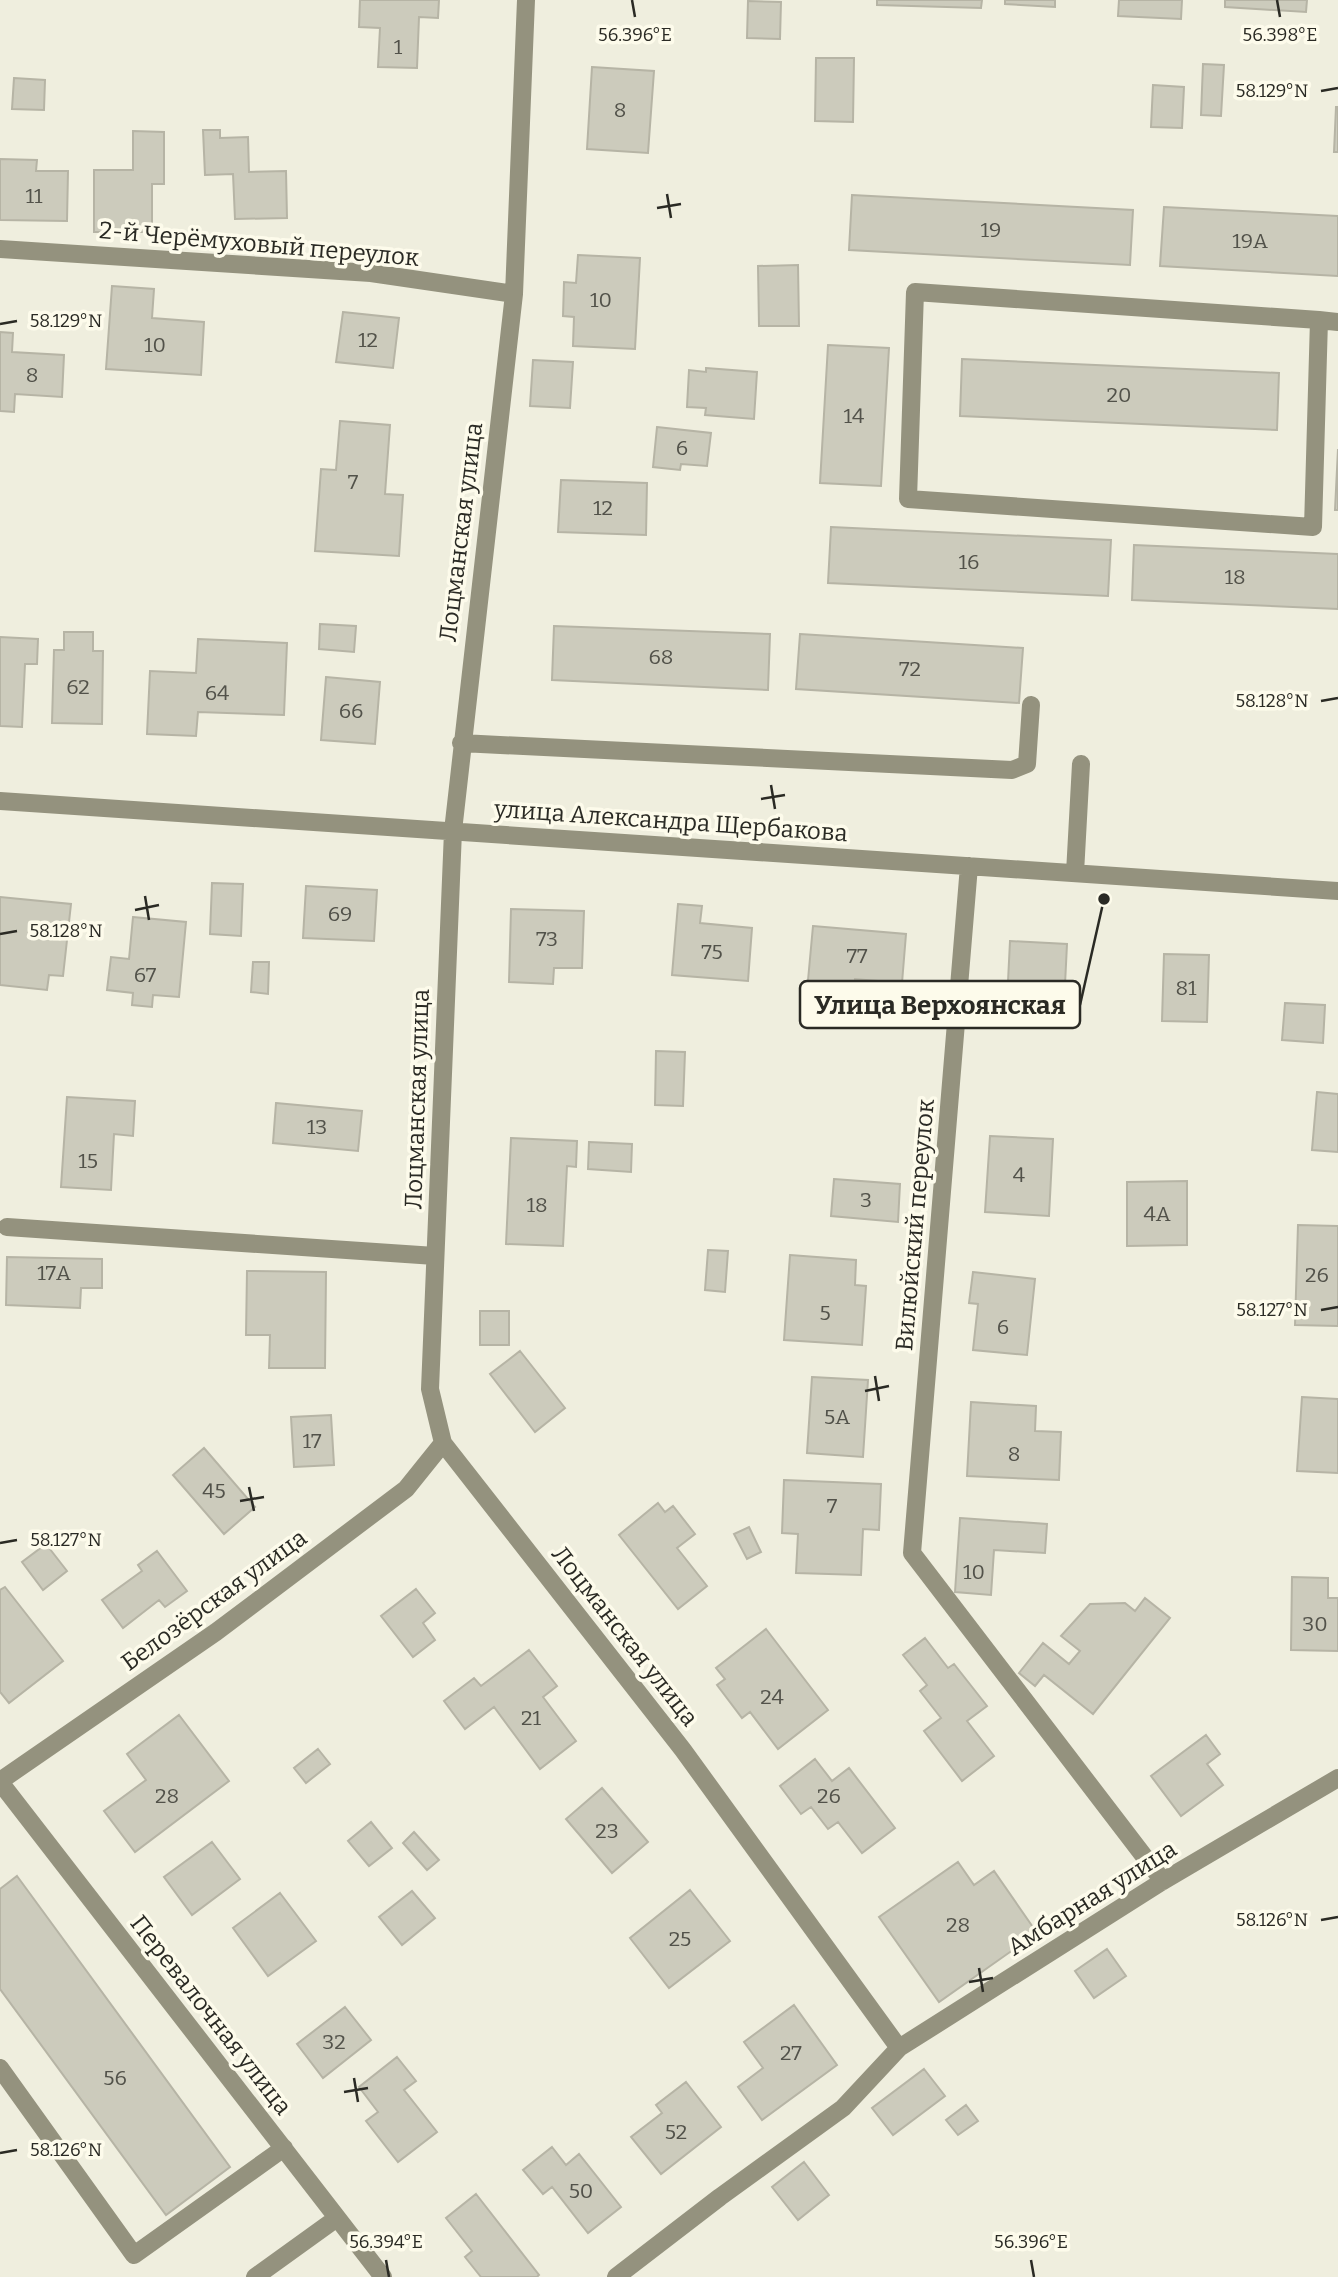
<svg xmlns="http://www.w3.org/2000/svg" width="1338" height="2277" font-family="Bitter,serif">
<rect width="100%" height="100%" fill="#efeede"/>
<path fill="#cccbbc" stroke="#b6b4a5" stroke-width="2" d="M360,0H439L438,18L419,17L417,68L378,67L380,28L359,27Z
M877,0H982L981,8L877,5Z
M1005,0H1055V7L1005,4Z
M1119,0H1182L1181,19L1118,16Z
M1225,0H1307L1306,12L1225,7Z
M748,1L781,2L780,39L747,38Z
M816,58H854L853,122L815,121Z
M1203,64L1224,65L1221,116L1201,115Z
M592,67L654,71L648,153L587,149Z
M14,78L45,80L44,110L12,109Z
M1153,85L1184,87L1182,128L1151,127Z
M1336,107H1338V152H1334Z
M203,130H220V138L248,137L249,172L286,171L287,218L235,219L233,174L205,175Z
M133,131L164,132V184H152V232H94V170H133Z
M0,159L37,160L36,171H68L67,221L0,220Z
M852,195L1133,210L1130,265L849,250Z
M1164,207L1338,216V276L1160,266Z
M578,255L640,258L635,349L573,346L574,317L563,316L564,282L576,283Z
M798,265L799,326H759L758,266Z
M112,286L154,289L152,318L204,322L201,375L106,369Z
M343,312L399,318L393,368L336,362Z
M0,332L13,333L12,352L64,355L62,397L15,394L14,412L0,411Z
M828,345L889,348L881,486L820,483Z
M962,359L1279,373L1277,430L960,416Z
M533,360L573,362L570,408L530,406Z
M706,368L757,372L754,419L705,415L706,408L687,407L689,370L706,372Z
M340,421L390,425L385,494L403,495L399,556L315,551L321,469L336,470Z
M657,427L711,433L707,466L681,464L680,470L653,467Z
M1338,449V510H1335Z
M561,480L647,483L646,535L558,532Z
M831,527L1111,540L1108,596L828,583Z
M1134,545L1338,554V609L1132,600Z
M320,624L356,626L354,652L319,649Z
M554,626L770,634L768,690L552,680Z
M64,632H93V651H103L102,724L52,723L54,650H64Z
M800,634L1023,648L1019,703L796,689Z
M0,637L38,639L37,664H25L22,727L0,726Z
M198,639L287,643L284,715L198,712L196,736L147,734L150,671L196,673Z
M326,677L380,682L375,744L321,740Z
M212,883L243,884L241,936L210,934Z
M306,886L377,890L374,941L303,938Z
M0,897L71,904L63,976L49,975L47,990L0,985Z
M678,904L702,906L700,923L752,928L748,981L672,975Z
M511,909L584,911L582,968H554L553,984L509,982Z
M133,917L186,922L179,997L153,995L152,1007L132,1005L133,993L107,990L111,957L129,959Z
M813,926L906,934L902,983L855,979L852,1006L806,1002Z
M1010,941L1067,944L1064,1005L1007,1002Z
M1164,954L1209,955L1207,1022L1162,1021Z
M253,962H269L268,994L251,992Z
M1285,1003L1325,1005L1323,1043L1282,1040Z
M656,1051L685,1052L683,1106L655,1105Z
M1317,1092L1338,1094V1152L1312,1150Z
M67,1097L135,1101L133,1136L114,1134L111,1190L61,1187Z
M276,1103L362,1111L358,1151L273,1143Z
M990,1136L1053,1139L1049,1216L985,1212Z
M511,1138L577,1141L576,1167L567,1166L563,1246L506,1244Z
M589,1142L632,1144L631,1172L588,1169Z
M834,1179L900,1184L898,1222L831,1216Z
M1187,1181V1245L1127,1246V1182Z
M1298,1225L1338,1226V1326L1295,1325Z
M708,1250L728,1251L725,1292L705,1290Z
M790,1255L856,1260L855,1285L866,1286L862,1345L784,1340Z
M7,1257L102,1259V1288H81L80,1308L6,1305Z
M247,1271L326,1272L325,1368H269L270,1335H246Z
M973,1272L1035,1279L1027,1355L973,1350L978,1304L969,1303Z
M480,1311H509V1345H480Z
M520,1351L565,1408L535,1432L490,1374Z
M812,1377L868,1380L863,1457L807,1453Z
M1302,1397L1338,1399V1473L1297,1471Z
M971,1402L1036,1406L1035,1431L1061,1432L1059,1480L967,1476Z
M331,1415L334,1465L294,1467L291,1417Z
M204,1448L255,1507L224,1534L173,1475Z
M784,1480L881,1484L879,1530L863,1529L861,1575L796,1573L798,1534L782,1533Z
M658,1503L665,1512L673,1506L695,1534L677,1548L707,1586L678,1609L619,1535Z
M960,1518L1047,1524L1045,1553L994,1550L991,1595L955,1592Z
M749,1527L761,1552L747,1559L734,1534Z
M46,1544L67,1571L43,1590L22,1562Z
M157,1551L187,1591L165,1607L159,1600L123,1628L102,1600L142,1571L138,1565Z
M1292,1577L1328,1578V1598H1338V1651L1291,1650Z
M5,1587L63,1661L9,1703L0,1692V1590Z
M416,1589L435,1613L423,1623L435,1640L413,1657L381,1616Z
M1145,1598L1170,1618L1093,1714L1044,1675L1035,1686L1019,1673L1043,1643L1069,1664L1080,1651L1061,1636L1090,1604L1125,1603L1135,1611Z
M766,1629L828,1710L778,1749L750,1712L742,1718L717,1685L725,1679L716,1668Z
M925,1638L948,1668L954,1664L987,1706L967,1721L994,1756L962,1781L924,1731L941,1718L920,1691L927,1685L903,1655Z
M529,1650L557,1686L543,1697L576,1741L540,1769L494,1707L465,1729L444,1701L474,1678L481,1686Z
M179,1715L229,1781L135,1852L104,1811L146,1780L127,1754Z
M1206,1735L1220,1754L1207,1764L1223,1785L1181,1816L1151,1776Z
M318,1749L330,1764L306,1783L294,1768Z
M815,1759L832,1781L849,1768L895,1828L862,1853L838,1822L828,1829L811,1807L801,1814L780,1786Z
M602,1788L648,1842L612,1873L566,1819Z
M371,1822L392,1848L369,1866L348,1841Z
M414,1832L439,1860L427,1870L403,1843Z
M212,1842L240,1879L192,1915L164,1877Z
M958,1862L974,1885L994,1871L1037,1933L939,2002L879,1917Z
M17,1876L230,2167L166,2215L0,1989V1889Z
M690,1890L730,1941L669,1988L630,1938Z
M412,1891L435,1918L402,1945L379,1917Z
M280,1893L316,1941L268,1976L233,1928Z
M1107,1949L1126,1976L1094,1998L1075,1971Z
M794,2005L837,2065L762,2120L738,2087L763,2068L744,2042Z
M345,2007L371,2040L323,2078L297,2044Z
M397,2057L416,2081L404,2090L437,2132L398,2162L366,2121L378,2112L359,2087Z
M924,2069L945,2096L893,2135L872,2108Z
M686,2082L721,2127L661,2174L631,2137L662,2113L656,2105Z
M966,2105L978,2121L958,2135L946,2120Z
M552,2147L566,2165L579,2154L621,2207L588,2233L552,2187L543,2194L523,2170Z
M804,2162L829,2195L798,2220L772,2187Z
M476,2194L539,2275L537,2277H481L465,2257L472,2251L446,2218Z"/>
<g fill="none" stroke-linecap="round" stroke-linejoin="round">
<path stroke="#94927e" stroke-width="18" d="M526,0L514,294L453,831L430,1389L443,1443L683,1750L899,2048
M0,249L371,273L514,294
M1319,320L1313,527L908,499L915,292L1319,320L1338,322
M461,743L1012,770L1027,764L1031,705
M0,801L1338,891
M969,866L912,1553L1163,1881
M1075,873L1081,764
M7,1227L435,1256
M0,1781L216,1632L406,1489L443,1443
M0,1782L383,2277
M0,2068L134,2255L284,2148
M255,2277L337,2218
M616,2277L720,2197L843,2108L899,2048L1163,1881L1338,1778"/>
</g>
<path fill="none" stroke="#2a2a24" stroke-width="2.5" d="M632,0L635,17M1277,0L1280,17M1321,91L1338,88M667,194L671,218M657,208L681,204M0,324L17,321M1321,701L1338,698M771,785L775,809M761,799L785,795M145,896L149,920M135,910L159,905M0,934L17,931M1321,1310L1338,1307M875,1376L879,1401M865,1391L889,1386M249,1487L254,1511M240,1501L264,1497M0,1543L17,1540M1321,1920L1338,1917M979,1968L983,1992M969,1982L993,1978M354,2078L358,2102M344,2092L368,2088M0,2153L17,2150M386,2260L389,2277M1031,2260L1034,2277"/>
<g text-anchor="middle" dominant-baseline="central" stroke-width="7" stroke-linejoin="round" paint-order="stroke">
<g font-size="21" fill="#52524a">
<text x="398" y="47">1</text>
<text x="620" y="110">8</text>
<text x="34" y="196">11</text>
<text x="991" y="230">19</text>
<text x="1250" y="241">19А</text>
<text x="601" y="300">10</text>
<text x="368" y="340">12</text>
<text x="155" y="345">10</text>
<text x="32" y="375">8</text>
<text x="1119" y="395">20</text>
<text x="854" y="416">14</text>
<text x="682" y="448">6</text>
<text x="353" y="482">7</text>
<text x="603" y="508">12</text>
<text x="969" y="562">16</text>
<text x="1235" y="577">18</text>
<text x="661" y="657">68</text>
<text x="910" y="669">72</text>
<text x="78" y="687">62</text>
<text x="217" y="693">64</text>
<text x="351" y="711">66</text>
<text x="340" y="914">69</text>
<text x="547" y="939">73</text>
<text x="712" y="952">75</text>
<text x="857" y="956">77</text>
<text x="145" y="975">67</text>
<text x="1186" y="988">81</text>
<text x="317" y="1127">13</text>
<text x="88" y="1161">15</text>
<text x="1019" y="1175">4</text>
<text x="866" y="1200">3</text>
<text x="537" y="1205">18</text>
<text x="1157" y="1214">4А</text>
<text x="54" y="1273">17А</text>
<text x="1317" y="1275">26</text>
<text x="825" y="1313">5</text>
<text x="1003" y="1327">6</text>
<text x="837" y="1417">5А</text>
<text x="312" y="1441">17</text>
<text x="1014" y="1454">8</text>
<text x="214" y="1491">45</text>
<text x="832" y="1506">7</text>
<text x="974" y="1572">10</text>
<text x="1315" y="1624">30</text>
<text x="772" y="1697">24</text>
<text x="531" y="1718">21</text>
<text x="167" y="1796">28</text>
<text x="829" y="1796">26</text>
<text x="607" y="1831">23</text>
<text x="958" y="1925">28</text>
<text x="680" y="1939">25</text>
<text x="334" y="2042">32</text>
<text x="791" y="2053">27</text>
<text x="115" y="2078">56</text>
<text x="676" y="2132">52</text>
<text x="581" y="2191">50</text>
</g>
<g font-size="24" fill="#2a2a24" stroke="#fdfbeb">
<text transform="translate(259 244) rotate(5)">2-й Черёмуховый переулок</text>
<text transform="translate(461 532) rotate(-83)">Лоцманская улица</text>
<text transform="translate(671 821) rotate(4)">улица Александра Щербакова</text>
<text transform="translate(417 1099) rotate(-88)">Лоцманская улица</text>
<text transform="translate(915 1225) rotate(-85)">Вилюйский переулок</text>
<text transform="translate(214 1600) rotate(-36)">Белозёрская улица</text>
<text transform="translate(625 1636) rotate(52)">Лоцманская улица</text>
<text transform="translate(1092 1898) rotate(-32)">Амбарная улица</text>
<text transform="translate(211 2015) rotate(52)">Перевалочная улица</text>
</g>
</g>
<g font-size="18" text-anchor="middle" fill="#2a2a24" stroke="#fdfbeb" stroke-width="7" stroke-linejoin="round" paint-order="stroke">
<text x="1280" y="41">56.398°E</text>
<text x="635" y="41">56.396°E</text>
<text x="1272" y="97">58.129°N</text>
<text x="66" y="327">58.129°N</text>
<text x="1272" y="707">58.128°N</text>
<text x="66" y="937">58.128°N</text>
<text x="1272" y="1316">58.127°N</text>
<text x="66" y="1546">58.127°N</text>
<text x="1272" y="1926">58.126°N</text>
<text x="66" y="2156">58.126°N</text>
<text x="386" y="2248">56.394°E</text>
<text x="1031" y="2248">56.396°E</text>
</g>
<path fill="none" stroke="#2a2a24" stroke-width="2.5" d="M1104 899L1080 1005"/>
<circle fill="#2a2a24" stroke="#fdfbeb" stroke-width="2.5" cx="1104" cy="899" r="7"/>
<rect fill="#fdfbeb" stroke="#2a2a24" stroke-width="2.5" x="800" y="981" width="280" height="47" rx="7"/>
<g font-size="26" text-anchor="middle" font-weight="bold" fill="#2a2a24">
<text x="940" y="1014">Улица Верхоянская</text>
</g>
</svg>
